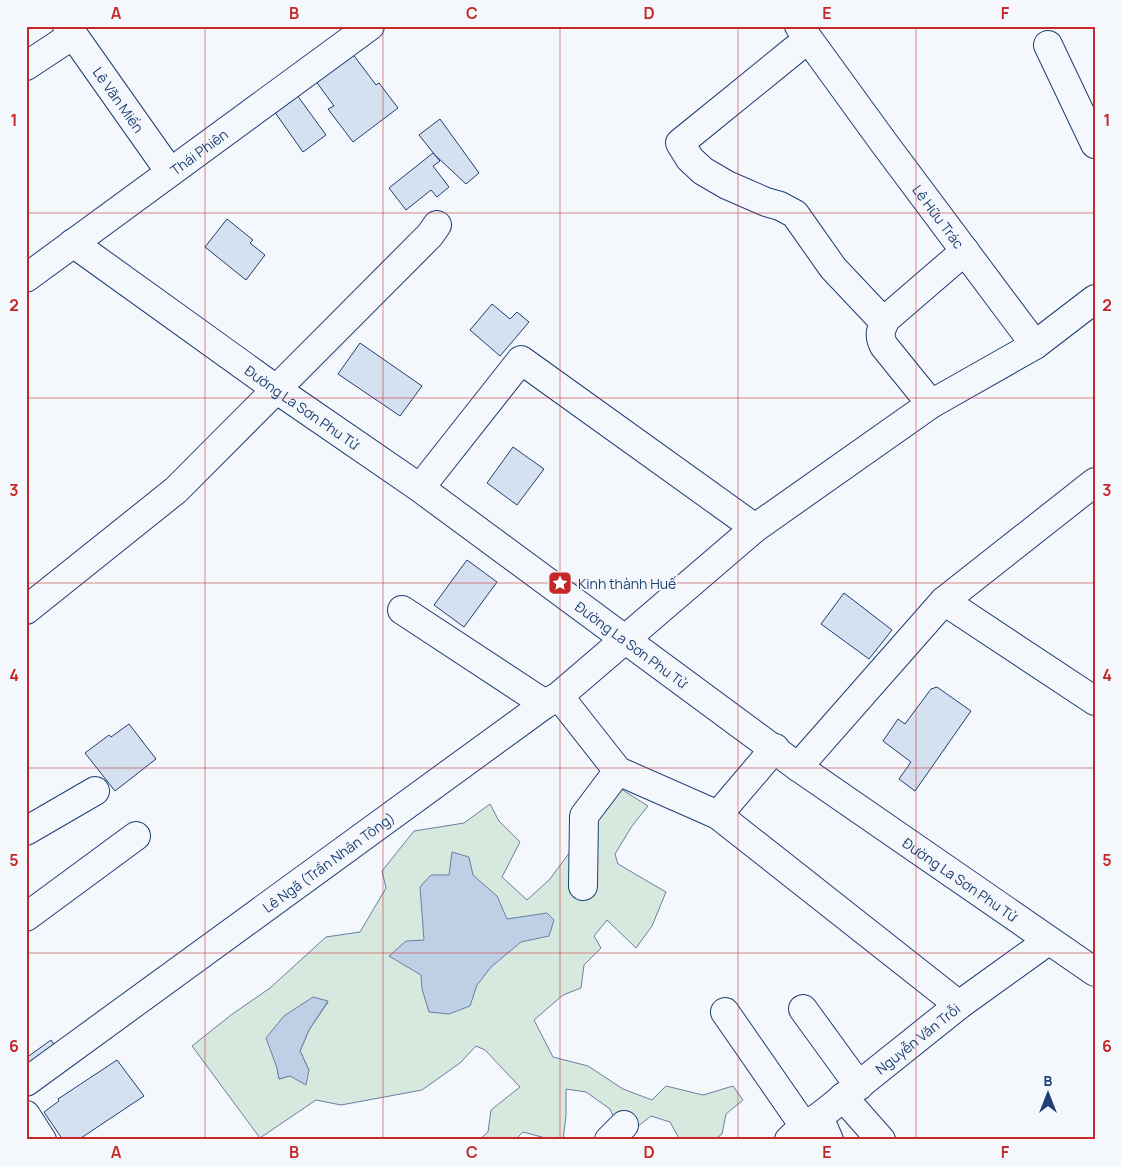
<svg xmlns="http://www.w3.org/2000/svg" width="1121" height="1166" font-family="Manrope,sans-serif">
<rect width="100%" height="100%" fill="#f4f7fb"/>
<path fill="#d7e8df" stroke="#687fa3" fill-rule="evenodd" d="M618,787L648,806L632,826L615,854L618,864L666,892L652,926L636,948L607,920L594,936L601,948L584,965L581,988L563,995L534,1020L553,1057L588,1066L623,1089L652,1100L666,1086L703,1095L733,1086L743,1100L726,1114L722,1134L714,1140H680L670,1122L651,1116L632,1131L619,1130L610,1109L586,1092L566,1089V1116L563,1140H553L523,1132L515,1140H479L488,1132L491,1110L520,1087L485,1050L476,1046L460,1063L422,1090L341,1105L316,1100L260,1138L192,1046L231,1015L270,988L326,937L360,932L386,888L382,871L414,831L464,823L490,804L499,821L520,842L502,877L527,900L550,879ZM328,1002L309,1030L300,1051L309,1070L279,1079L277,1068Z"/>
<path fill="#bed0e5" stroke="#687fa3" d="M452,852L469,857L473,875L497,896L507,919L547,913L554,920L549,936L521,942L491,967L477,985L470,1006L449,1014L429,1012L422,989L421,975L389,956L406,941L424,940L420,887L431,875H449Z
M313,997L328,1001L309,1030L300,1051L309,1070L306,1085L290,1076L279,1079L277,1068L266,1038L284,1016Z"/>
<path fill="#d5e0f0" stroke="#1d3f73" d="M352,53L376,85L379,83L398,108L353,142L328,109L334,106L312,76Z
M297,95L326,135L303,152L274,111Z
M440,119L479,173L466,184L435,155L419,135Z
M433,153L440,161L433,166L449,187L437,197L431,190L406,210L389,188Z
M227,219L253,240L250,243L265,255L246,280L205,247Z
M492,304L510,319L517,312L529,322L500,356L470,330Z
M360,343L422,386L400,416L338,374Z
M513,447L544,469L517,505L487,483Z
M467,560L497,582L464,627L434,605Z
M844,593L892,630L869,659L821,624Z
M937,687L971,711L915,791L899,779L911,762L883,741L898,719L905,724L931,689Z
M129,724L156,759L115,791L85,753L109,735L111,737Z
M51,1040L67,1064L26,1094V1058Z
M117,1060L144,1096L78,1140H63L44,1112L59,1101L58,1099Z"/>
<g fill="none" stroke-linecap="round" stroke-linejoin="round">
<g stroke="#1d3f73" stroke-width="30">
<g id="minor">
<path id="s1" d="M67,26L170,172"/>
<path id="s2" d="M799,26L884,143L1035,345"/>
<path d="M808,39L680,143L690,159L703,171L727,185L766,202L780,206L795,214L833,268L884,322"/>
<path d="M1048,45L1095,144"/>
<path d="M26,66L73,35"/>
<path id="s3" d="M73,243L276,389L420,488L798,767L1095,972"/>
<path id="s4" d="M26,278L370,26"/>
<path d="M931,404L884,346C878,335 881,329 886,319L965,251"/>
<path d="M420,488L521,360L755,528"/>
<path d="M944,601L1095,701"/>
<path d="M26,610L176,490L430,235L437,225"/>
<path d="M402,610L545,704"/>
<path d="M559,696L618,771L718,815L959,1005"/>
<path d="M798,767L944,601L1095,482"/>
<path d="M718,815L775,748"/>
<path d="M26,831L95,791"/>
<path d="M583,886L584,816L618,771"/>
<path d="M26,917L136,836"/>
<path d="M803,1009L859,1086"/>
<path d="M725,1012L804,1126"/>
<path id="s5" d="M26,1082L545,704L559,696L755,528L931,404L1035,345L1095,299"/>
<path d="M843,1097L881,1140"/>
<path d="M819,1117L829,1140"/>
<path d="M609,1140L624,1125"/>
<path id="s6" d="M789,1140L804,1126L819,1117L959,1005L1048,941"/>
</g>
</g>
<g stroke="#1d3f73" stroke-width="30">
<path id="major" d="M26,1115L42,1140"/>
</g>
<use href="#minor" stroke="#f4f7fb" stroke-width="28"/>
<use href="#major" stroke="#f4f7fb" stroke-width="28"/>
</g>
<path fill="none" stroke="#c62828" stroke-width="1" stroke-opacity="0.55" d="M205,26V1140M383,26V1140M560,26V1140M738,26V1140M916,26V1140M26,213H1095M26,398H1095M26,583H1095M26,768H1095M26,953H1095"/>
<defs>
<g id="sight-square" transform="scale(1.25)"><rect x="-9" y="-9" width="18" height="18" rx="4" fill="#c62828" stroke="#f4f7fb"/><path d="M0-6L1.8-2.2L6-1.7L2.9 1.2L3.7 5.4L0 3.3L-3.7 5.4L-2.9 1.2L-6-1.7L-1.8-2.2Z" fill="#fff"/></g>
</defs>
<g fill-rule="evenodd">
<use href="#sight-square" x="560" y="583"/>
</g>
<g text-anchor="middle" dominant-baseline="central" stroke-width="4" stroke-linejoin="round" paint-order="stroke">
<g font-size="14" fill="#1d3f73" stroke="#f4f7fb">
<text stroke="none"><textPath href="#s1" startOffset="90">Lê Văn Miến</textPath></text>
<text stroke="none"><textPath href="#s4" startOffset="214">Thái Phiên</textPath></text>
<text stroke="none"><textPath href="#s2" startOffset="236">Lê Hữu Trác</textPath></text>
<text stroke="none"><textPath href="#s3" startOffset="282">Đường La Sơn Phu Tử</textPath></text>
<text stroke="none"><textPath href="#s3" startOffset="688">Đường La Sơn Phu Tử</textPath></text>
<text stroke="none"><textPath href="#s5" startOffset="374">Lê Ngã (Trần Nhân Tông)</textPath></text>
<text stroke="none"><textPath href="#s3" startOffset="1092">Đường La Sơn Phu Tử</textPath></text>
<text stroke="none"><textPath href="#s6" startOffset="164">Nguyễn Văn Trỗi</textPath></text>
</g>
<g font-size="14" fill="#1d3f73" stroke="#f4f7fb" text-anchor="start">
<text x="578" y="583">Kinh thành Huế</text>
</g>
</g>
<rect width="1121" height="1166" fill="none" stroke="#f4f7fb" stroke-width="55"/>
<g transform="translate(1048 1094)" stroke="#f4f7fb" stroke-width="4" paint-order="stroke">
<path d="M0-4L9 19L0 12L-9 19Z" fill="#1d3f73"/>
<text y="-8" font-size="14" font-weight="bold" text-anchor="middle" fill="#1d3f73">B</text>
</g>
<rect x="28" y="28" width="1066" height="1110" fill="none" stroke="#c62828" stroke-width="2"/>
<g font-size="16" text-anchor="middle" font-weight="bold" fill="#c62828">
<text x="116" y="19">A</text>
<text x="294" y="19">B</text>
<text x="472" y="19">C</text>
<text x="649" y="19">D</text>
<text x="827" y="19">E</text>
<text x="1005" y="19">F</text>
<text x="14" y="126">1</text>
<text x="1107" y="126">1</text>
<text x="14" y="311">2</text>
<text x="1107" y="311">2</text>
<text x="14" y="496">3</text>
<text x="1107" y="496">3</text>
<text x="14" y="681">4</text>
<text x="1107" y="681">4</text>
<text x="14" y="866">5</text>
<text x="1107" y="866">5</text>
<text x="14" y="1052">6</text>
<text x="1107" y="1052">6</text>
<text x="116" y="1158">A</text>
<text x="294" y="1158">B</text>
<text x="472" y="1158">C</text>
<text x="649" y="1158">D</text>
<text x="827" y="1158">E</text>
<text x="1005" y="1158">F</text>
</g>
</svg>
